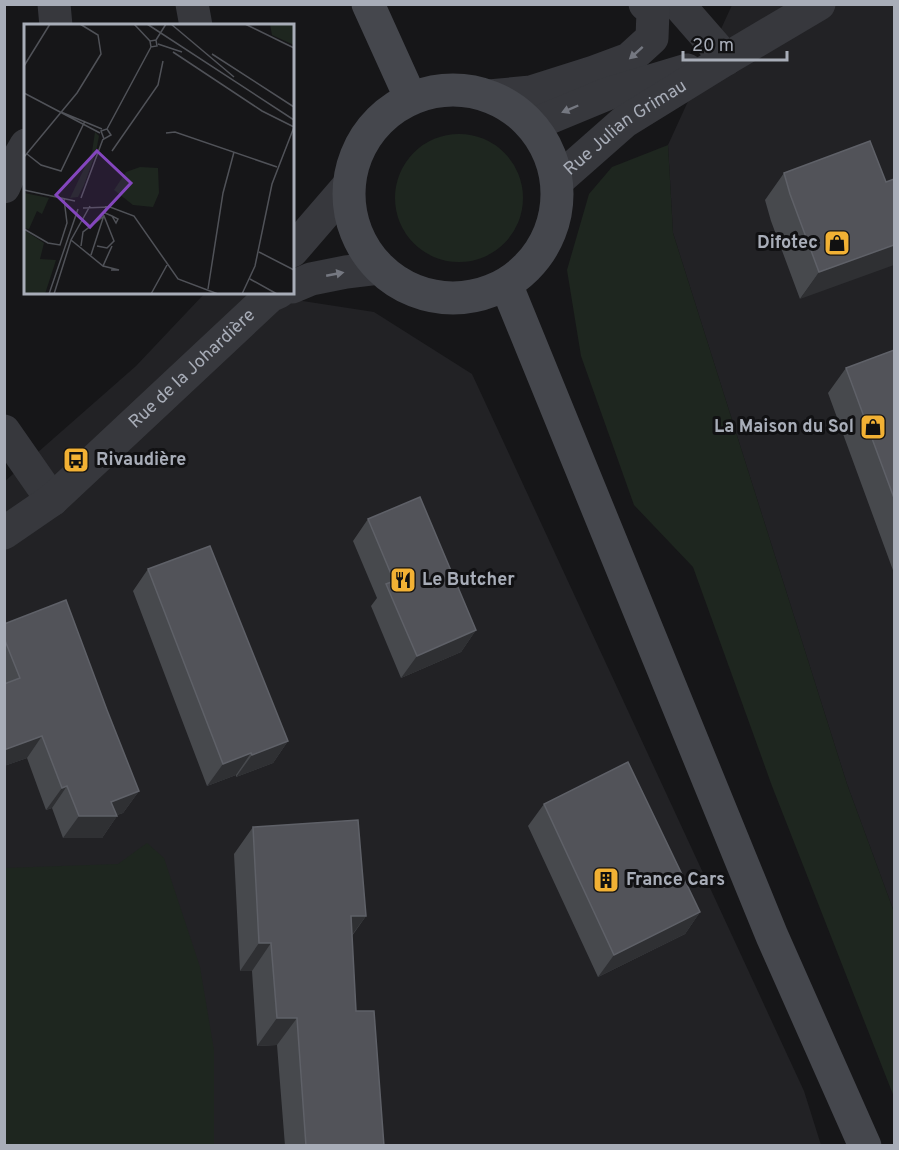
<svg xmlns="http://www.w3.org/2000/svg" width="899" height="1150" font-family="Overpass,sans-serif">
<rect width="100%" height="100%" fill="#161618"/>
<path fill="#222225" d="M732,5H894V912L847,784L673,233L668,145Z
M205,293H250L374,312L472,374L804,1091L821,1145H5L4,482L136,366Z"/>
<path fill="#1e261f" d="M395 198a64 64 0 1 1 128 0a64 64 0 1 1-128 0Z
M668,145L673,233L847,784L894,912V1097L772,786L693,567L634,505L581,356L567,270L589,194L612,167Z
M147,843L164,858L200,967L214,1050V1145H5V868L118,864Z"/>
<g fill="none" stroke-linecap="round" stroke-linejoin="round">
<g stroke="#37383d" stroke-width="33">
<path d="M54,4L56,26"/>
<path d="M192,4L196,26"/>
<path d="M678,4L726,59"/>
<path d="M489,96L531,92L594,72L629,59L652,38L653,11L645,4"/>
<path d="M532,125L607,94L687,70"/>
<path id="s1" d="M557,181L624,122L726,59L819,4"/>
<path d="M4,187L11,171L26,145"/>
<path d="M4,431L52,500"/>
</g>
<g stroke="#37383d" stroke-width="33">
<path d="M292,251L349,185"/>
<path d="M292,287L311,279L346,272L379,268"/>
<path id="s2" d="M4,533L52,500L270,296L279,292"/>
</g>
<path stroke="#45474d" stroke-width="33" d="M368,4L411,99
M349 194a104 104 0 1 1 208 0a104 104 0 1 1-208 0Z
M506,284L772,936L865,1146"/>
</g>
<path fill="#47494d" d="M784,173L886,182L800,299L771,221L765,200Z
M894,350V573L828,393L846,368Z
M368,519L476,630L461,652L401,678L371,606L377,598L353,541Z
M148,569L288,741L273,763L236,777V775L207,786L133,591Z
M4,624L107,710L139,791L123,813L117,815V816L102,838H63L52,808L46,810L27,758L4,766Z
M544,804L700,912L685,934L598,977L528,826Z
M253,827L366,916L352,936L356,1011L384,1146H285L277,1045L257,1046L252,971H240L234,854Z"/>
<path fill="#2f3033" d="M894,245V265L800,299L819,272Z
M476,630L461,652L401,678L417,656Z
M42,736L27,758L4,766V750Z
M288,741L273,763L236,777L252,755Z
M251,753L236,775L207,786L223,764Z
M67,786L52,808L46,810L62,788Z
M139,791L123,813L114,816H117L102,838H63L79,816L111,802Z
M700,912L685,934L598,977L614,955Z
M351,916H366L346,943Z
M259,943H271L252,971H240Z
M277,1018H297L277,1045L257,1046Z"/>
<path fill="#525359" stroke="#5f6168" stroke-width="1.5" d="M870,141L886,182L894,179V245L819,272L790,194L784,173Z
M894,350V498L846,368Z
M420,497L476,630L417,656L386,584L394,581L368,519Z
M210,546L288,741L252,755L251,753L223,764L148,569Z
M66,600L107,710L139,791L111,802L117,816H79L67,786L62,788L42,736L4,750V684L20,678L4,638V624Z
M628,762L700,912L614,955L544,804Z
M358,820L366,916H351L356,1011H374L384,1146H306L297,1018H277L271,943H259L253,827Z"/>
<defs><path id="oneway-solid" d="M-6-.8H1V-3.2L6.5 0L1 3.2V.8H-6Z" transform="scale(1.5)"/></defs>
<g fill="#757881">
<use href="#oneway-solid" transform="translate(636 53) rotate(138)"/>
<use href="#oneway-solid" transform="translate(570 109) rotate(157)"/>
<use href="#oneway-solid" transform="translate(335 274) rotate(-11)"/>
</g>
<defs>
<g id="shop-square" transform="scale(1.35)"><rect x="-9" y="-9" width="18" height="18" rx="4" fill="#f2b134" stroke="#111113"/><path d="M-5-2.5h2.3a2.7 3.5 0 0 1 5.4 0H5L5.5 6h-11ZM-1.5-2.5h3a1.5 2.3 0 0 0-3 0Z" fill="#111"/></g>
<g id="bus-square" transform="scale(1.35)"><rect x="-9" y="-9" width="18" height="18" rx="4" fill="#f2b134" stroke="#111113"/><path d="M-5-6H5V4H4V6H2V4H-2V6H-4V4H-5ZM-3.5-4V0h7V-4ZM-3.5 1.2v1.5H-2V1.2ZM2 1.2v1.5H3.5V1.2Z" fill="#111"/></g>
<g id="restaurant-square" transform="scale(1.35)"><rect x="-9" y="-9" width="18" height="18" rx="4" fill="#f2b134" stroke="#111113"/><path d="M-5-6h1v4h1v-4h1v4h1v-4h1v5L-1.5 .5V6h-2V.5L-5-1ZM5-6V6H3V1.5H1.5Q1.5-4 5-6Z" fill="#111"/></g>
<g id="building-square" transform="scale(1.35)"><rect x="-9" y="-9" width="18" height="18" rx="4" fill="#f2b134" stroke="#111113"/><path d="M-4-6H4V6H1V3H-1V6H-4ZM-2.5-4.3h1.7v1.8h-1.7ZM.8-4.3h1.7v1.8H.8ZM-2.5-1h1.7V.8h-1.7ZM.8-1h1.7V.8H.8Z" fill="#111"/></g>
</defs>
<g fill-rule="evenodd">
<use href="#shop-square" x="837" y="243"/>
<use href="#shop-square" x="873" y="427"/>
<use href="#bus-square" x="76" y="460"/>
<use href="#restaurant-square" x="403" y="580"/>
<use href="#building-square" x="606" y="880"/>
</g>
<g text-anchor="middle" dominant-baseline="central" stroke-width="6" stroke-linejoin="round" paint-order="stroke">
<g font-size="18" fill="#a8adb8" stroke="#111113">
<text stroke="none"><textPath href="#s1" startOffset="87">Rue Julian Grimau</textPath></text>
<text stroke="none"><textPath href="#s2" startOffset="250">Rue de la Johardière</textPath></text>
</g>
<g font-size="18" font-weight="bold" fill="#a8adb8" stroke="#111113" text-anchor="start">
<text x="818" y="243" text-anchor="end">Difotec</text>
<text x="854" y="427" text-anchor="end">La Maison du Sol</text>
<text x="96" y="460">Rivaudière</text>
<text x="422" y="580">Le Butcher</text>
<text x="626" y="880">France Cars</text>
</g>
</g>
<g transform="translate(24 24)">
<rect width="270" height="270" fill="#161618"/>
<path d="M246,0H270V21L248,11ZM71,108L75,112L72,128L60,161L54,173L46,174L68,128ZM116,143L134,144L135,169L129,183L109,181L90,166L102,148ZM0,169L25,174L18,190L13,187L5,205L0,204ZM0,206L20,219L16,235L32,236L21,270H0Z" fill="#1e261f"/>
<path fill="none" stroke="#505258" stroke-width="1.5" d="M110,0L126,17M123,0L270,96M147,0L210,53M221,0L270,24M132,16L126,17L127,23L133,22L132,16L142,0M134,20L158,28M149,28L238,87L270,103M188,30L270,83M0,42L26,0M0,69L76,109M37,88L78,105M83,105L87,111L80,115L77,107L83,105L127,23M142,109L151,108L253,143M88,127L134,61L139,37M3,130L17,141L37,147L61,97M0,133L53,69L77,30L74,11L56,0M0,166L51,177M57,174L79,115M82,182L81,189L88,192L94,195L92,199L88,192M59,184L86,183L110,192L154,255L194,270M0,205L24,219L36,221L43,199L40,175M47,216L79,242L88,222M57,222L59,208L80,192L90,217L83,224L73,222M235,228L270,246M67,231L80,191M79,242L95,246H87M226,255L253,270M184,265L199,169L210,128M25,270L54,185M30,270L47,216L66,182M127,270L143,241M218,270L231,242L248,160L270,103"/>
<path fill="#8446be" fill-opacity="0.15" stroke="#8446be" stroke-width="3" d="M73,127L107,159L66,203L32,171Z"/>
<rect width="270" height="270" fill="none" stroke="#a8adb8" stroke-width="3"/>
</g>
<rect width="899" height="1150" fill="none" stroke="#a8adb8" stroke-width="12"/>
<path d="M683 51v9h104v-9" fill="none" stroke="#a8adb8" stroke-width="3"/>
<text x="692" y="51" font-size="18" fill="#a8adb8" stroke="#111113" stroke-width="4.5" paint-order="stroke">20 m</text>
</svg>
